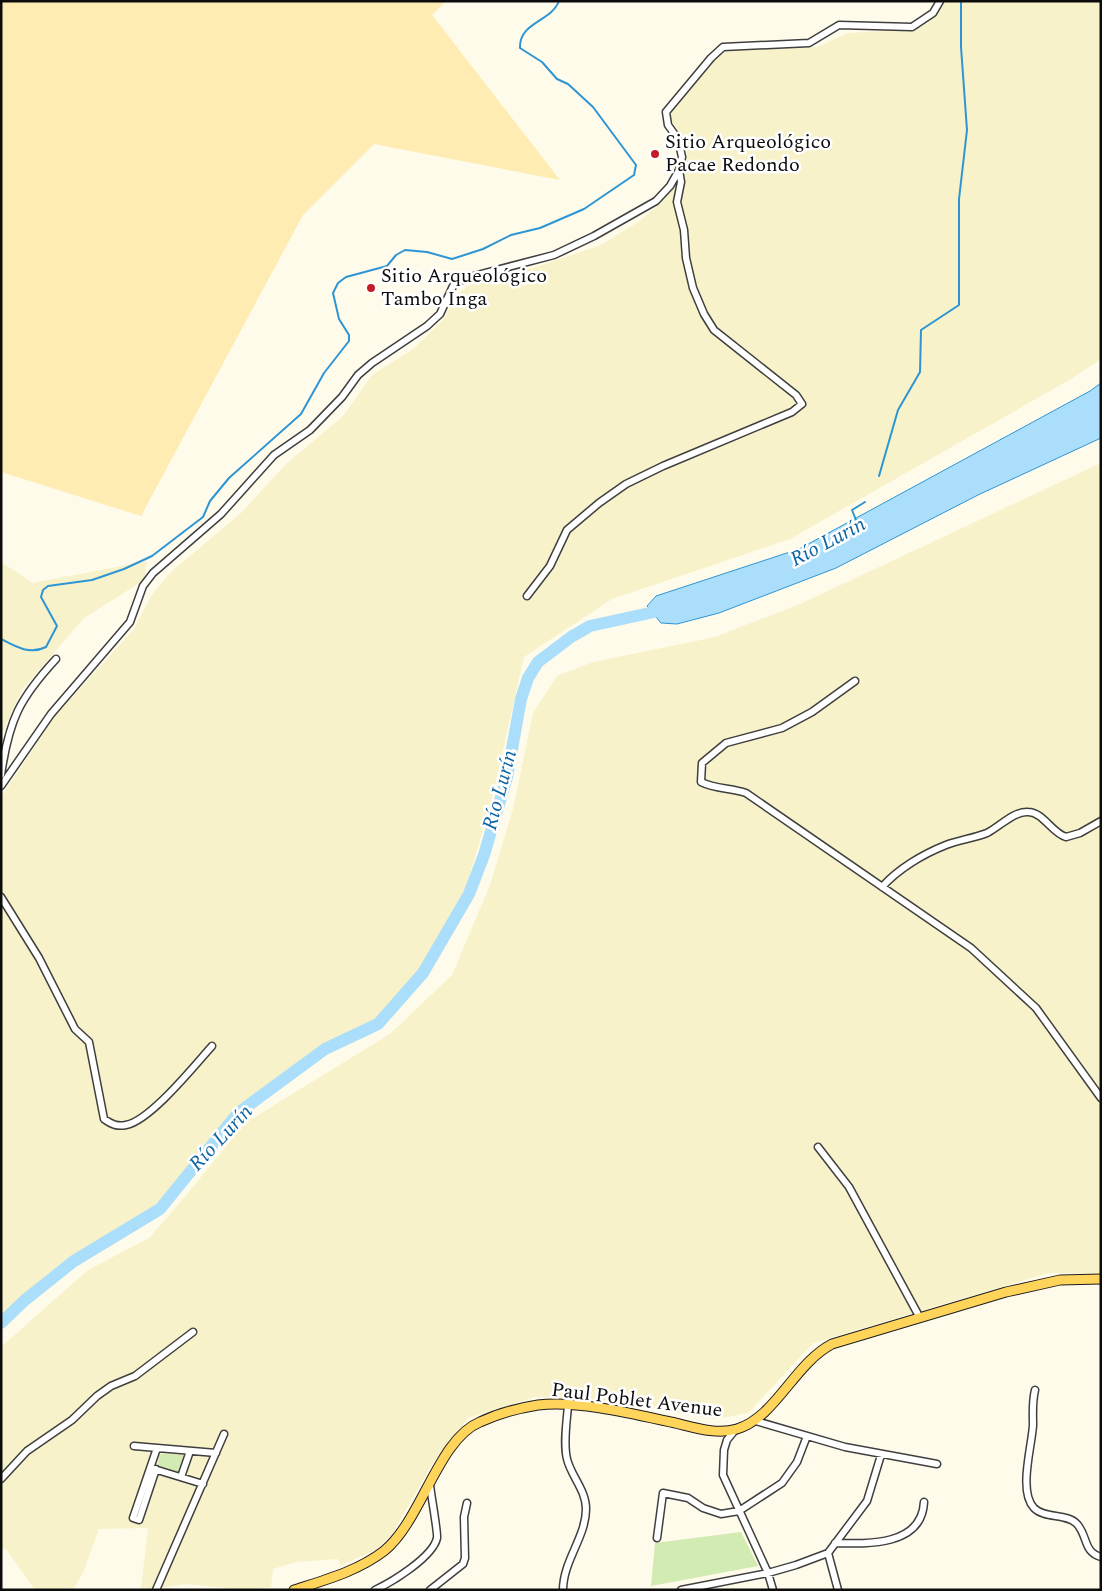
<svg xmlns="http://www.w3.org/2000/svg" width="1102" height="1591" font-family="Spectral,serif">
<rect width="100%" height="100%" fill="#fffbea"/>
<path fill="#f7f2c9" d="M945,1H1101V359L1071,379L790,539L612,599L524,657L490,807L465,890L416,977L379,1020L303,1060L235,1116L153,1215L72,1261L18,1301L1,1317V797L55,716L133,630L153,593L172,571L242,512L284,466L344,415L372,375L413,349L444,319L456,295L472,283L536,267L601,245L638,222L660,204L672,189L687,155L684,138L672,122L671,109L716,57L729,50L817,47L848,33L916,29L928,23Z
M1101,463V1274L1048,1273L813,1343L748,1413L715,1419L603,1400L535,1397L468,1418L434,1461L391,1536L375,1550L340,1566L338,1559L296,1562L273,1569L271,1587L246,1590L186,1584L155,1589L141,1588L148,1528L99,1529L83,1573L74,1588L35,1590L6,1549L1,1550V1347L88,1270L149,1238L183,1199L245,1123L390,1034L452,975L490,885L513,809L533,713L557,676L593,662L715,637L802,603Z
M147,561L144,580L84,618L22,690L1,736V562L33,583Z"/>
<path fill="#d1ebb2" d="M163,1454L182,1455L183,1457L178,1473L158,1467L159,1455Z
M741,1532L758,1566L651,1586L655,1543Z"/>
<path fill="#feecb3" d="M1,1H446L432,15L560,180L374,144L303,215L141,516L1,472Z"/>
<path fill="#abdefa" stroke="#2e95d5" d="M1101,383V438L978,495L836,568L719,613L677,624L661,623L647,606L656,596L799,549L1090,391Z"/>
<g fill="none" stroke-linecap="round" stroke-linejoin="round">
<path stroke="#2e95d5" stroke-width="2" d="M879,476L898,410L920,372L921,330L959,305V199L967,130L961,47V1
M856,520L852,510L865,502
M1,639C16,647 30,655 46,647L57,626L41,597L43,590L48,586L92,580L124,569L152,556L203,517L210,501L229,478L301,414L324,373L349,341V335L339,319L333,293L338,283L346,277L387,266L396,255L405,250L427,252L452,259L483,249L511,235L540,228L584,209L634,175L636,165L593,107L568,84L557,79L542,62L520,48C519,22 551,22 559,1"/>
<path stroke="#abdefa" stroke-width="12" d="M1,1323L25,1300L74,1261L160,1209L238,1113L325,1049L378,1024L423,973L469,894L484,855L507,777L521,699L528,678L538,662L571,637L590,626L668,609"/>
<g stroke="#3f3f3f" stroke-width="9">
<path id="minor" d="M527,596L550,566L567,530L599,503L626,484L663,466L792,412L802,404L796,395L714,330L704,314L693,288L686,258L684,230L677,202L681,182L679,170
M855,681L812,712L782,728L726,743L702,763L701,782C715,789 731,788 746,793L971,948L1036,1008L1101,1098
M1,775C9,720 19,699 56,659
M1,786L51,714L130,622L143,586L153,573L221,514L274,455L310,430L342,397L358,375L372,363L427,326L440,314L454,284L466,278L554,255L594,236L656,201L670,186L679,170L682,157L678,139L668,125L666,112L711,58L723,47L809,43L839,25L912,27L933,13L940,1
M882,887C898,869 923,854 946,845C960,840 974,838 987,833C999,827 1014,811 1028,812C1043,812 1052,833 1066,837L1080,833L1101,821
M1,897L39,958L75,1029L89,1042L104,1119C111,1124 117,1127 126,1125C150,1121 195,1065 212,1046
M818,1147L849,1187L920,1318
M1035,1390C1032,1402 1033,1412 1033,1425C1032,1446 1018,1491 1034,1508C1045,1519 1067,1513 1077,1524C1088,1536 1083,1552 1101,1557
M756,1421L845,1447L937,1464
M736,1429L727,1440L724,1450L723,1475L768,1573L773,1590
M134,1446L216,1453
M154,1469L203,1484
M156,1469L139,1520L133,1518L157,1448
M181,1477L190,1451
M1,1479L27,1451L72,1420L97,1396L111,1386L135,1376L193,1332
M657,1538L663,1493L688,1498L703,1508L721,1514L739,1511L782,1483L797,1462L807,1436
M835,1543C868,1544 922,1546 924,1502
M828,1553L838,1590
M156,1590L224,1434
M375,1590C392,1582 433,1557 437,1538C438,1533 431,1495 430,1485
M430,1590L463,1564L465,1558L464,1517L467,1503
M563,1590C563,1561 586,1537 586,1509C586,1490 571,1476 567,1459C563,1443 567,1421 568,1405
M681,1590L768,1573L796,1565L828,1553L867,1501L881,1455"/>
</g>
<g stroke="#1d1d1d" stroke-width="11">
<path id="major" d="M294,1590C325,1580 358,1571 384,1551C422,1520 438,1439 480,1422C497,1414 519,1408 538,1405C574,1400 630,1413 666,1421C688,1425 714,1436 737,1429C776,1417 794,1364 832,1344L1006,1292L1060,1280L1101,1279"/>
</g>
<use href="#minor" stroke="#fff" stroke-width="6"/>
<use href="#major" stroke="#ffd45a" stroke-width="9"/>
</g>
<g fill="#c41c26" stroke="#fff" stroke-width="2">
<circle cx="655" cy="154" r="5"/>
<circle cx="371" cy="288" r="5"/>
</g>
<g text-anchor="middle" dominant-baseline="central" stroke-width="5" stroke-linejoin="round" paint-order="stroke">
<g font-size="20" fill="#0c0c0c" stroke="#fff" text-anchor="start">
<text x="665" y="142">Sitio Arqueológico<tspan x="665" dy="23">Pacae Redondo</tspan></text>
<text x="381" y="276">Sitio Arqueológico<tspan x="381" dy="23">Tambo Inga</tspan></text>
</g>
<g font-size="20" fill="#0c0c0c" stroke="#fff">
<text transform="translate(637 1400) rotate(7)">Paul Poblet Avenue</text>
</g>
<g font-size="21" font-style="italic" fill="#0e65a4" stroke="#fff">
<text transform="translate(828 542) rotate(-28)">Río Lurín</text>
<text transform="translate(500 790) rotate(-75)">Río Lurín</text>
<text transform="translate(221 1138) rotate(-47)">Río Lurín</text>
</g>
</g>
<rect width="1102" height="1591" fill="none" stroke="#0c0c0c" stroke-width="5"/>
</svg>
